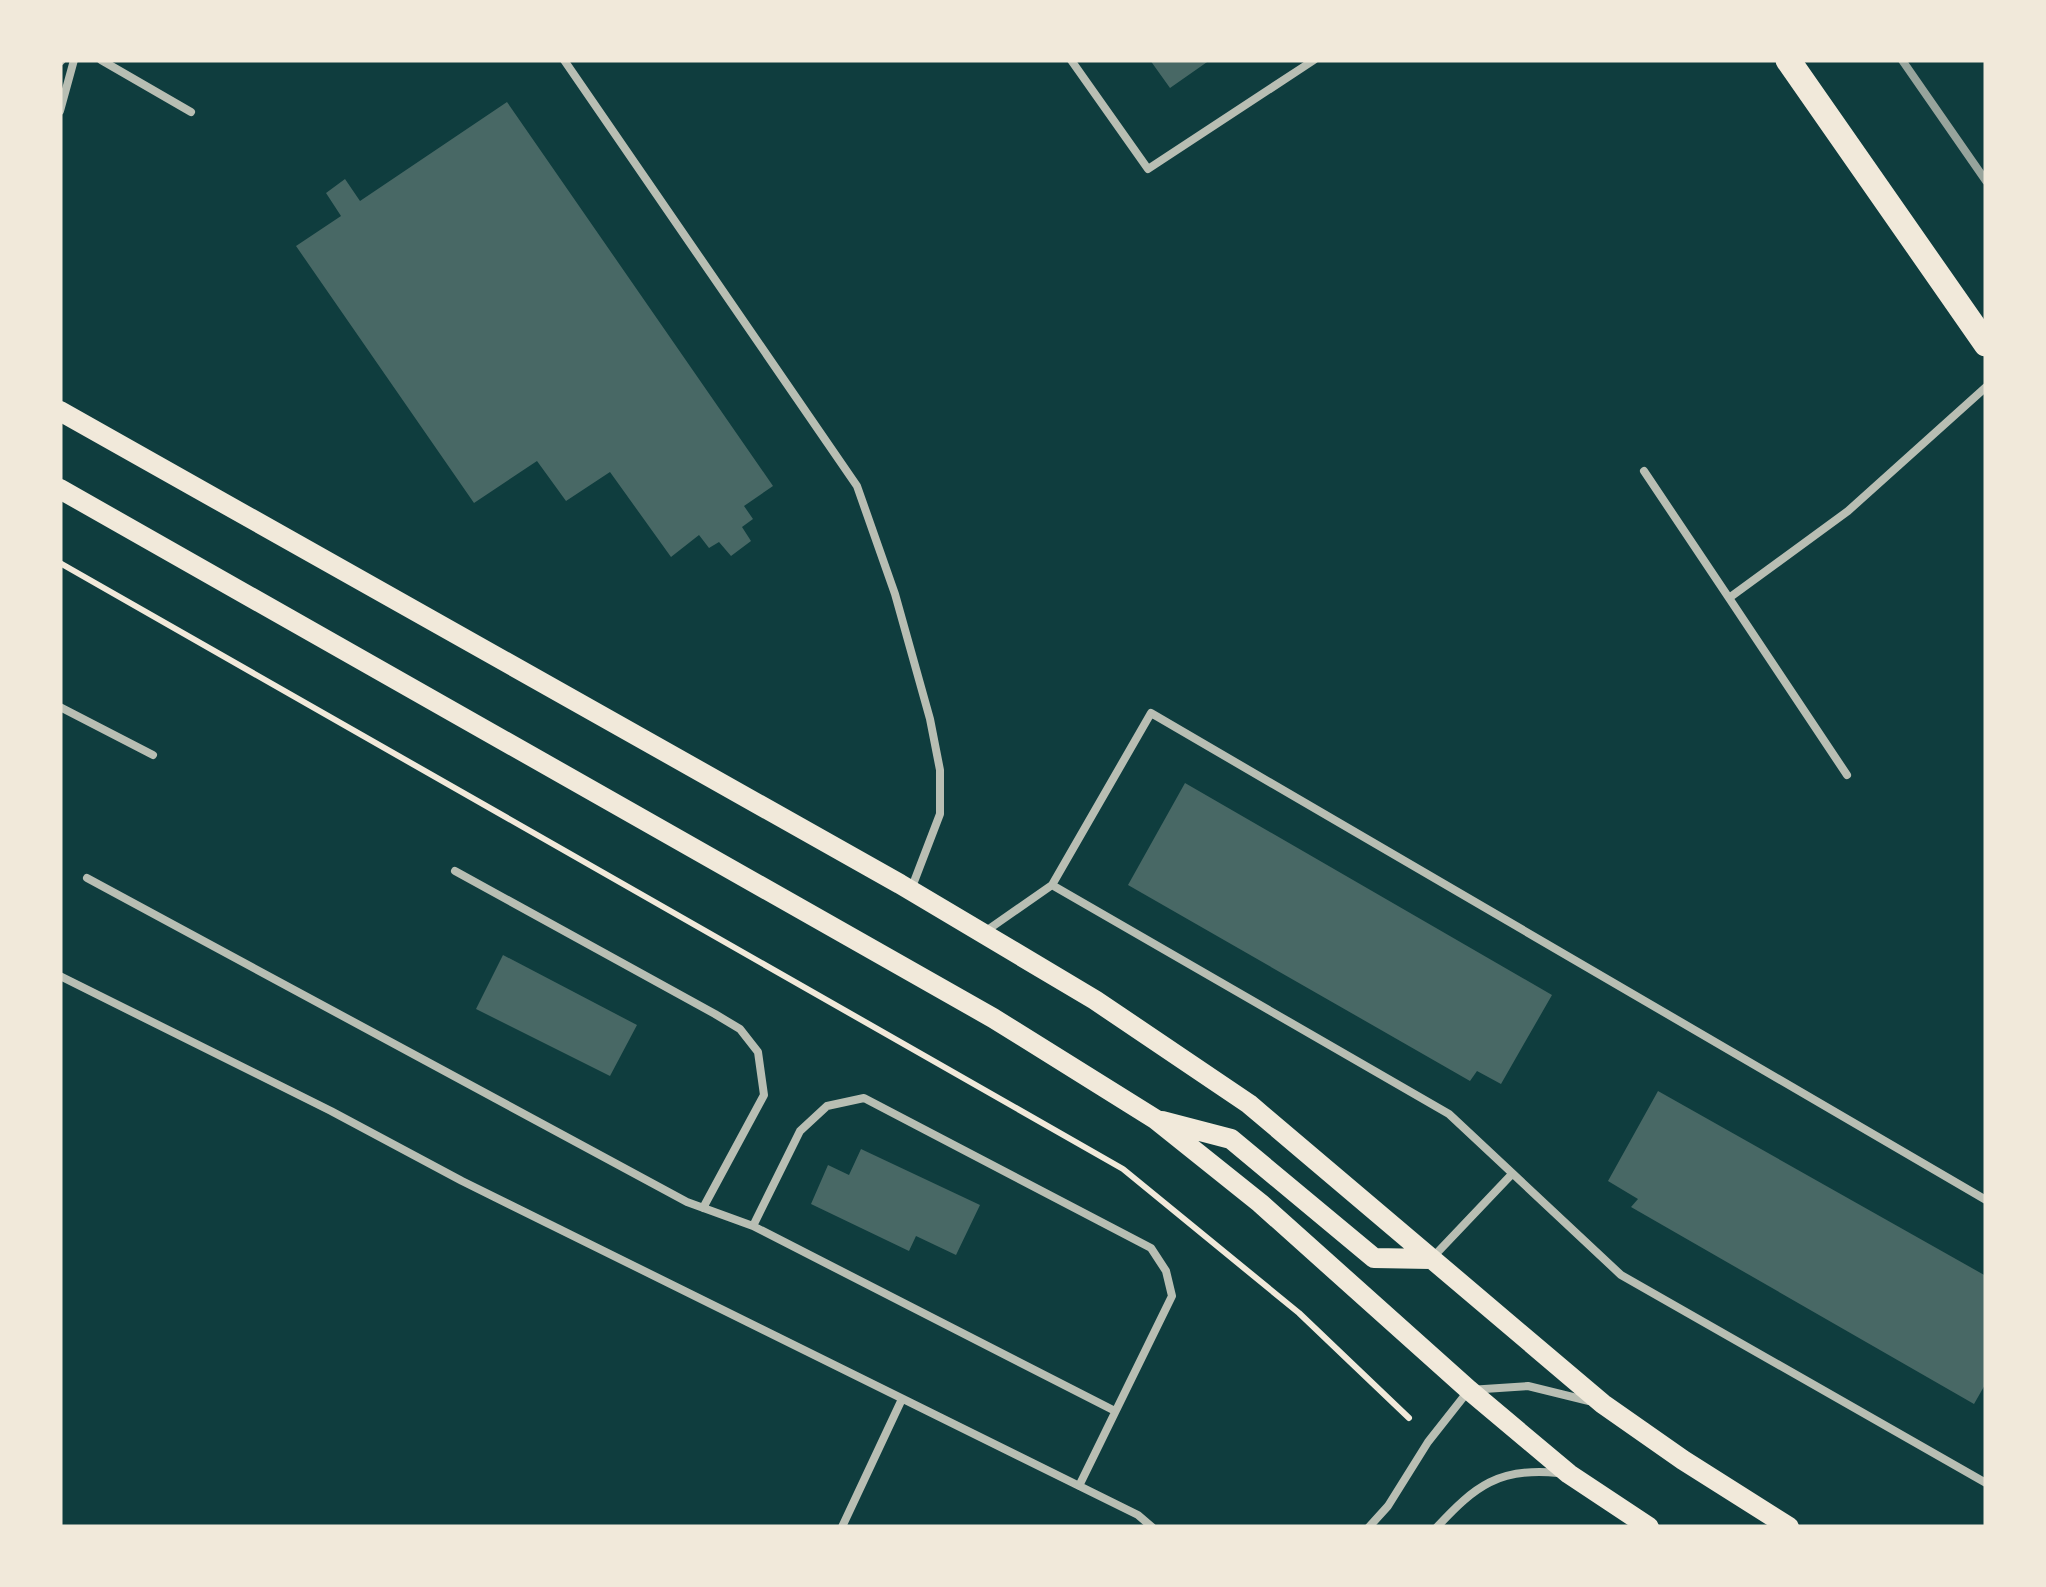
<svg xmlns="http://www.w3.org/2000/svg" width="2046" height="1587" font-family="Mulish,sans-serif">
<rect width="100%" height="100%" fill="#0f3d3e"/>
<path fill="#486865" d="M1150,60H1210L1170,88Z
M507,102L773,486L744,506L753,519L742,527L751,541L731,556L719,542L709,548L699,535L671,557L610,472L566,501L537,461L474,503L296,246L341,216L326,193L345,179L360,201Z
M1185,783L1552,995L1501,1084L1477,1071L1470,1081L1128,885Z
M503,955L637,1025L610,1076L476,1009Z
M1658,1091L1986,1276V1383L1974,1404L1631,1207L1638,1199L1608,1181Z
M861,1149L980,1205L956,1255L916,1236L909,1251L811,1204L828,1165L849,1175Z"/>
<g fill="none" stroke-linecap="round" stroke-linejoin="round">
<path stroke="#f1e9da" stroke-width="6" d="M60,563L1123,1169L1299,1313L1409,1418"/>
<path stroke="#b8beb3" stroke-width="8" d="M101,60L191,112
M564,60L857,486L895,594L930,719L940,770V814L912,887
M1071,60L1148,169L1314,60
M60,62L62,60
M60,111L74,60
M1644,471L1729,598L1848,511L1986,387
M1729,598L1847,775
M60,707L153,755
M455,871L715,1014L740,1029L758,1052L764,1095L703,1208
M87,878L687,1202L753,1226L1115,1411
M986,931L1052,885
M60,976L331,1111L462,1181L1138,1515L1152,1527
M1986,1200L1151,713L1052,885L1449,1114L1621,1275L1986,1483
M753,1226L800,1131L827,1106L864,1098L1151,1248L1166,1271L1172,1296L1079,1486
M1434,1256L1512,1174
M842,1527L902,1399
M1369,1527L1388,1506L1428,1442L1469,1390L1528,1386L1589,1401
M1437,1527C1475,1486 1499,1467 1558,1473"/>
<path stroke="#f1e9da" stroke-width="20" d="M60,411L900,884L1095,1000L1249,1104L1603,1404L1683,1460L1789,1527
M60,489L993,1018L1155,1119L1260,1203L1469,1390L1569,1474L1649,1527
M1162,1121L1231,1139L1374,1258L1431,1259"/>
<path stroke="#f1e9da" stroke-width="25" d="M1788,60L1986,344"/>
<path stroke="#97a49c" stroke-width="8" d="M1902,60L1986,181"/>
</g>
<rect width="2046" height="1587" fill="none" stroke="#f1e9da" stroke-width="125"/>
</svg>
